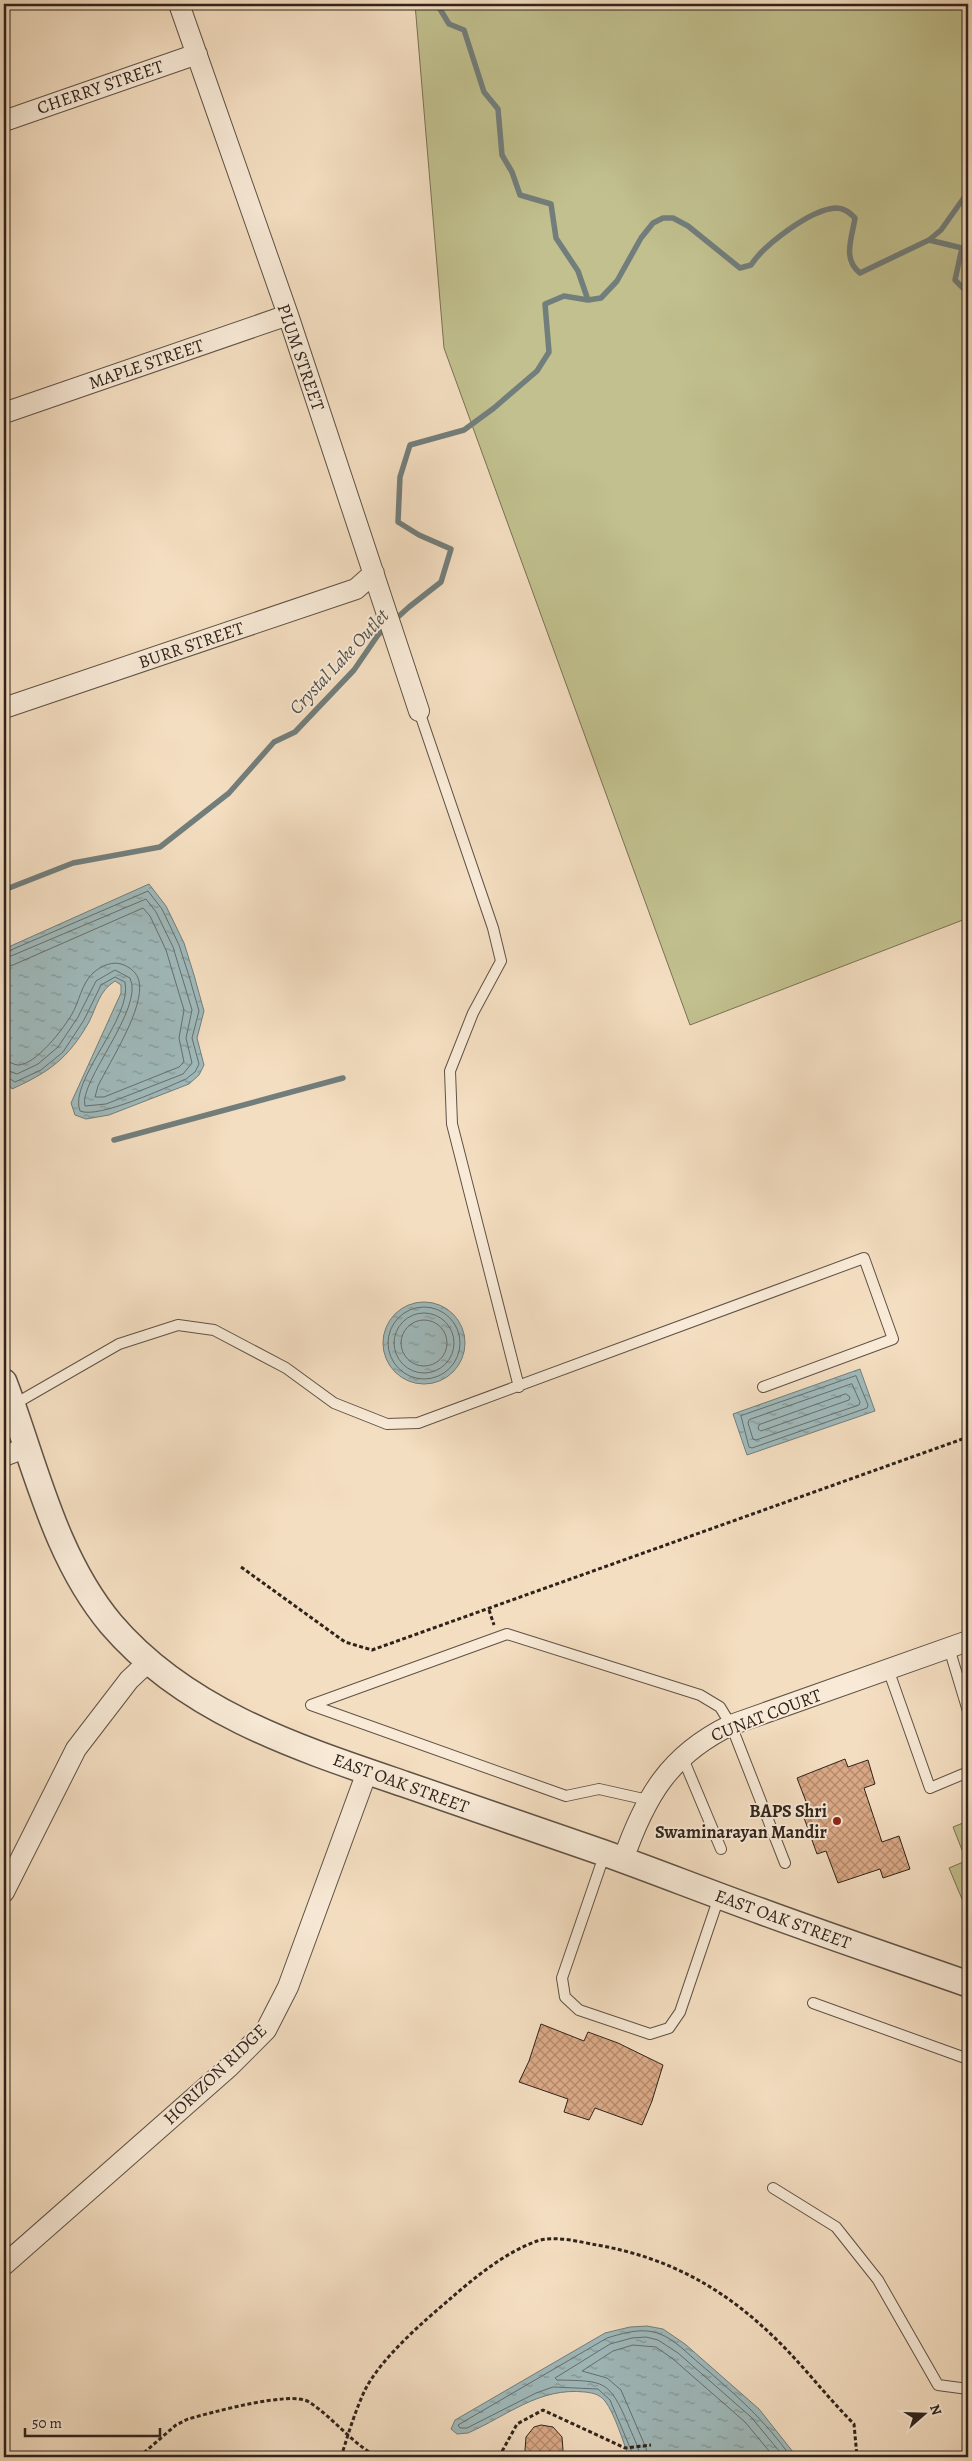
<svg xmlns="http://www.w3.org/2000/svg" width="972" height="2461" font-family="Alegreya,serif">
<defs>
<pattern id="water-ripples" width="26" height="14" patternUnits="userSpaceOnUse" patternTransform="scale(1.25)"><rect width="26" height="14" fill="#9fbabc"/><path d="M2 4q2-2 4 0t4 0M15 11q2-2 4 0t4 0" fill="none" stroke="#829798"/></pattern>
<pattern id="building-cross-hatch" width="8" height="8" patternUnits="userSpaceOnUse" patternTransform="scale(1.25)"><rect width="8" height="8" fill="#dba986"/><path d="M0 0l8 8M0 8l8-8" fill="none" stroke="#b2896d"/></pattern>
</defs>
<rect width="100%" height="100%" fill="#f4dec1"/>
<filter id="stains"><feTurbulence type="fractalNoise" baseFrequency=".004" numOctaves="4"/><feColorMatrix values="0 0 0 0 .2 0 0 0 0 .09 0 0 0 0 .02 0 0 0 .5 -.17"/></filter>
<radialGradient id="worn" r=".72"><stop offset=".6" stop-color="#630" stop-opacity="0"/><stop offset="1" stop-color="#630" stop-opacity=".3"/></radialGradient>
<path fill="#c1c08e" stroke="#787255" d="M415,4H968V918L690,1025L444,348Z
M968,1821V1854L964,1855L953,1827Z
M968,1860V1911H967L949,1868Z"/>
<path fill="url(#water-ripples)" stroke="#727e7c" d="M149,884L166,906L184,943L194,975L204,1011L197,1038L204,1065L199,1075L189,1084L109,1115L86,1119L75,1115L71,1103L121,993V985L115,981C99,991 97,1006 89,1022C68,1059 49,1072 12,1089L4,1077V949Z
M383 1343a41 41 0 1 1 82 0a41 41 0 1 1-82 0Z
M860,1369L875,1411L747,1455L733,1414Z
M647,2326L663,2329L685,2344L759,2409L797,2457H629C623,2442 615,2414 605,2401C599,2394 593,2393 585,2392C539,2387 507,2416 468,2433L457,2434L451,2429L455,2420L605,2333L630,2327Z"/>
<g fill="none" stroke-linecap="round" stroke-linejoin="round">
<path stroke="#676e6c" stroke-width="1" d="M4,953L148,891L162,909L179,945L189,976L199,1011L192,1038L199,1064L195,1072L186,1079C165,1088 98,1119 80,1111C68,1081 133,1018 125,982L115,977L101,985L84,1020L63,1052L41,1070L15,1082L4,1075
M4,959L146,899L156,912L173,947L192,1010L186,1038L192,1063L183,1074L106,1104L85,1106C78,1082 145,1008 130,978L115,970L96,981L78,1017L58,1047L38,1064L17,1074L4,1069
M4,967L13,965L143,908L150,916L166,950L184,1010L179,1038L184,1062L179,1067L104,1097H95L98,1086C110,1061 145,1008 139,981C137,973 131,968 124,965C113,960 101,966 93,973C82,983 79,1002 72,1014C64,1028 36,1065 18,1065C14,1065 9,1061 4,1061
M388 1343a36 36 0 1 1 72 0a36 36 0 1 1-72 0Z
M394 1343a30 30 0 1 1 60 0a30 30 0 1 1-60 0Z
M401 1343a23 23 0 1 1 46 0a23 23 0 1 1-46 0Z
M856,1376L868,1405L867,1408L752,1448L749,1447L741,1416Z
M852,1384L860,1402L859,1405L756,1440L753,1439L748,1423L749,1420Z
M846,1394L850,1397L849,1400L761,1431L758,1429L759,1425Z
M634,2457L610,2400L598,2389L553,2387L536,2393L467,2428H460L458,2425L607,2338C624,2333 642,2327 660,2334C674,2339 688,2354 700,2364C735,2394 764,2419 791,2457
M640,2457C639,2446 632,2435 628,2424C609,2380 605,2381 557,2380L555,2378L610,2344L632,2338L646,2337L658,2340L678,2353L751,2417L784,2457
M648,2457L646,2448L621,2390L607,2378L582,2371L613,2351L633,2345L656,2347L673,2359L745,2422L774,2457"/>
<path stroke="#727e7c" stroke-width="5.5" d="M437,4L449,24L464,30L484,92L498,109L502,155L512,172L520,195L551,204L556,238L578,271L588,300
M929,240L962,248L955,280L968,293
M4,890L73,863L160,847L229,793L274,742L295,732L354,670L378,635L409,607L441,582L451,549L419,535L398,522L400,477L410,445L464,430L494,408L537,371L549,352L545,304L564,296L588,300L601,298L617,281L641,238L653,223L663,218H673L688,226L740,268L751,265C764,245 810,210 835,208C844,208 849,212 855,218C852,238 842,259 860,273L929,240L941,230L968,192
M114,1140L343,1078"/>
</g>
<path fill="url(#building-cross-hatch)" stroke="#2f231c" d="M845,1759L848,1767L868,1760L875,1784L864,1788L882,1842L899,1836L910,1869L883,1878L880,1869L838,1883L826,1851L817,1854L803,1815L810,1812L797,1778Z
M541,2024L584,2041L588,2032L618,2043L663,2065L652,2101L642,2125L595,2108L589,2120L564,2112L568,2099L519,2082L529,2061Z
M541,2425L553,2427L562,2437L563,2450L560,2457H528L525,2450L526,2437L534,2427Z"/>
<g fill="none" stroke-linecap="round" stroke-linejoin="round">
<g stroke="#605245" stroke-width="12">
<path id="service" d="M419,711L493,928L501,961L473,1013L450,1071L452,1124L519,1387
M13,1405L119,1344L178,1325L214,1330L286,1368L334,1403L387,1424L418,1423L864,1258L893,1339L763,1387
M949,1648L968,1711
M888,1669L930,1788L968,1772
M311,1705L507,1634L700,1695L720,1707L731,1725L785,1863
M311,1705L566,1796L599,1789L648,1800
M682,1756L721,1849
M605,1853L562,1978L565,1997L579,2010L650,2034L669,2028L680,2012L719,1897
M813,2003L968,2059
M773,2188L836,2227L878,2280L938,2385L968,2389"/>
</g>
<g stroke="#605245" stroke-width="22">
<path id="minor" d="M179,4L288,315L419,711
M4,121L197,54
M4,413L288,315
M4,708L356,589L374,573
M4,1456L28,1447
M623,1860C645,1797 669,1755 731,1725L968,1641
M4,1892L76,1749L129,1680L148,1662
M4,2265L229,2067L266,2030L288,1987L367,1772"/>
</g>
<g stroke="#605245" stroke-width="28">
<path id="tertiary" d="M4,1382C35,1463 54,1556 111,1624C186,1712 298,1748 404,1784C471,1807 537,1830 604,1853C657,1872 710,1893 763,1912C831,1937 900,1960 968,1984"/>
</g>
<path stroke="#2f231c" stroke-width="3" stroke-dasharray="4 2.5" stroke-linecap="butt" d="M241,1567L345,1642L372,1650L968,1437
M489,1610L494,1625
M139,2457L176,2425L188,2419C210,2413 291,2390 309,2402C334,2418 352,2444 378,2457
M341,2457C348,2435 355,2411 365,2390C381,2358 423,2322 450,2299C475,2277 506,2252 537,2241C555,2235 580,2242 597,2245C671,2258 727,2290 780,2343C806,2369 828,2398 854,2424L857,2457
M499,2457L517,2424L543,2410L625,2448L651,2445"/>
<use href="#service" stroke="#f8ead7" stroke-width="10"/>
<use href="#minor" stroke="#f8ead7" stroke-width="20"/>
<use href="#tertiary" stroke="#f8ead7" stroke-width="25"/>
</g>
<circle fill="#8f2418" stroke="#f8ead7" stroke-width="2" cx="837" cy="1821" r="5"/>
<g text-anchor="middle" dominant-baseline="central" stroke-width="4" stroke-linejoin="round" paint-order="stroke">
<g font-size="18" fill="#2f231c" stroke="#f8ead7">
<text transform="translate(100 87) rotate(-19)">CHERRY STREET</text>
<text transform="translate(301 357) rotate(71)">PLUM STREET</text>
<text transform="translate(146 364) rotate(-19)">MAPLE STREET</text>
<text transform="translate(191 645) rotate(-19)">BURR STREET</text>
<text transform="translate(766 1715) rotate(-21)">CUNAT COURT</text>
<text transform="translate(401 1783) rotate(20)">EAST OAK STREET</text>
<text transform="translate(783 1919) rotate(20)">EAST OAK STREET</text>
<text transform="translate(215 2074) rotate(-44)">HORIZON RIDGE</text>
</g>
<g font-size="18" font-weight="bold" fill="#2f231c" stroke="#f8ead7" text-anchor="end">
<text x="827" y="1811">BAPS Shri<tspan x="827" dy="21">Swaminarayan Mandir</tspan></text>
</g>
<g font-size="19" font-style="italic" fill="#51504c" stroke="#f8ead7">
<text transform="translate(339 662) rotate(-47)">Crystal Lake Outlet</text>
</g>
</g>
<rect width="972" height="2461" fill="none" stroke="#f4dec1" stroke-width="20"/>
<rect x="5" y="5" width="962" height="2451" fill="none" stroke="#2f231c" stroke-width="2.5"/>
<rect x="10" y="10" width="952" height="2441" fill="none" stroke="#2f231c"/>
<g transform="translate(924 2414) rotate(70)" stroke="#f8ead7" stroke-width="4" paint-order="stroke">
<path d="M0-4L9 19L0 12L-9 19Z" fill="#2f231c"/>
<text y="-8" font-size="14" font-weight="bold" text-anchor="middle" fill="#2f231c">N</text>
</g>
<path d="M25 2428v8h135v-8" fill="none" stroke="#2f231c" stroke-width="2.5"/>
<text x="32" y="2428" font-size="15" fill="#2f231c" stroke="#f8ead7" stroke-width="4" paint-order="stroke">50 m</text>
<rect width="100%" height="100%" filter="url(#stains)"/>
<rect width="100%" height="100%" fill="url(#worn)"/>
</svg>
